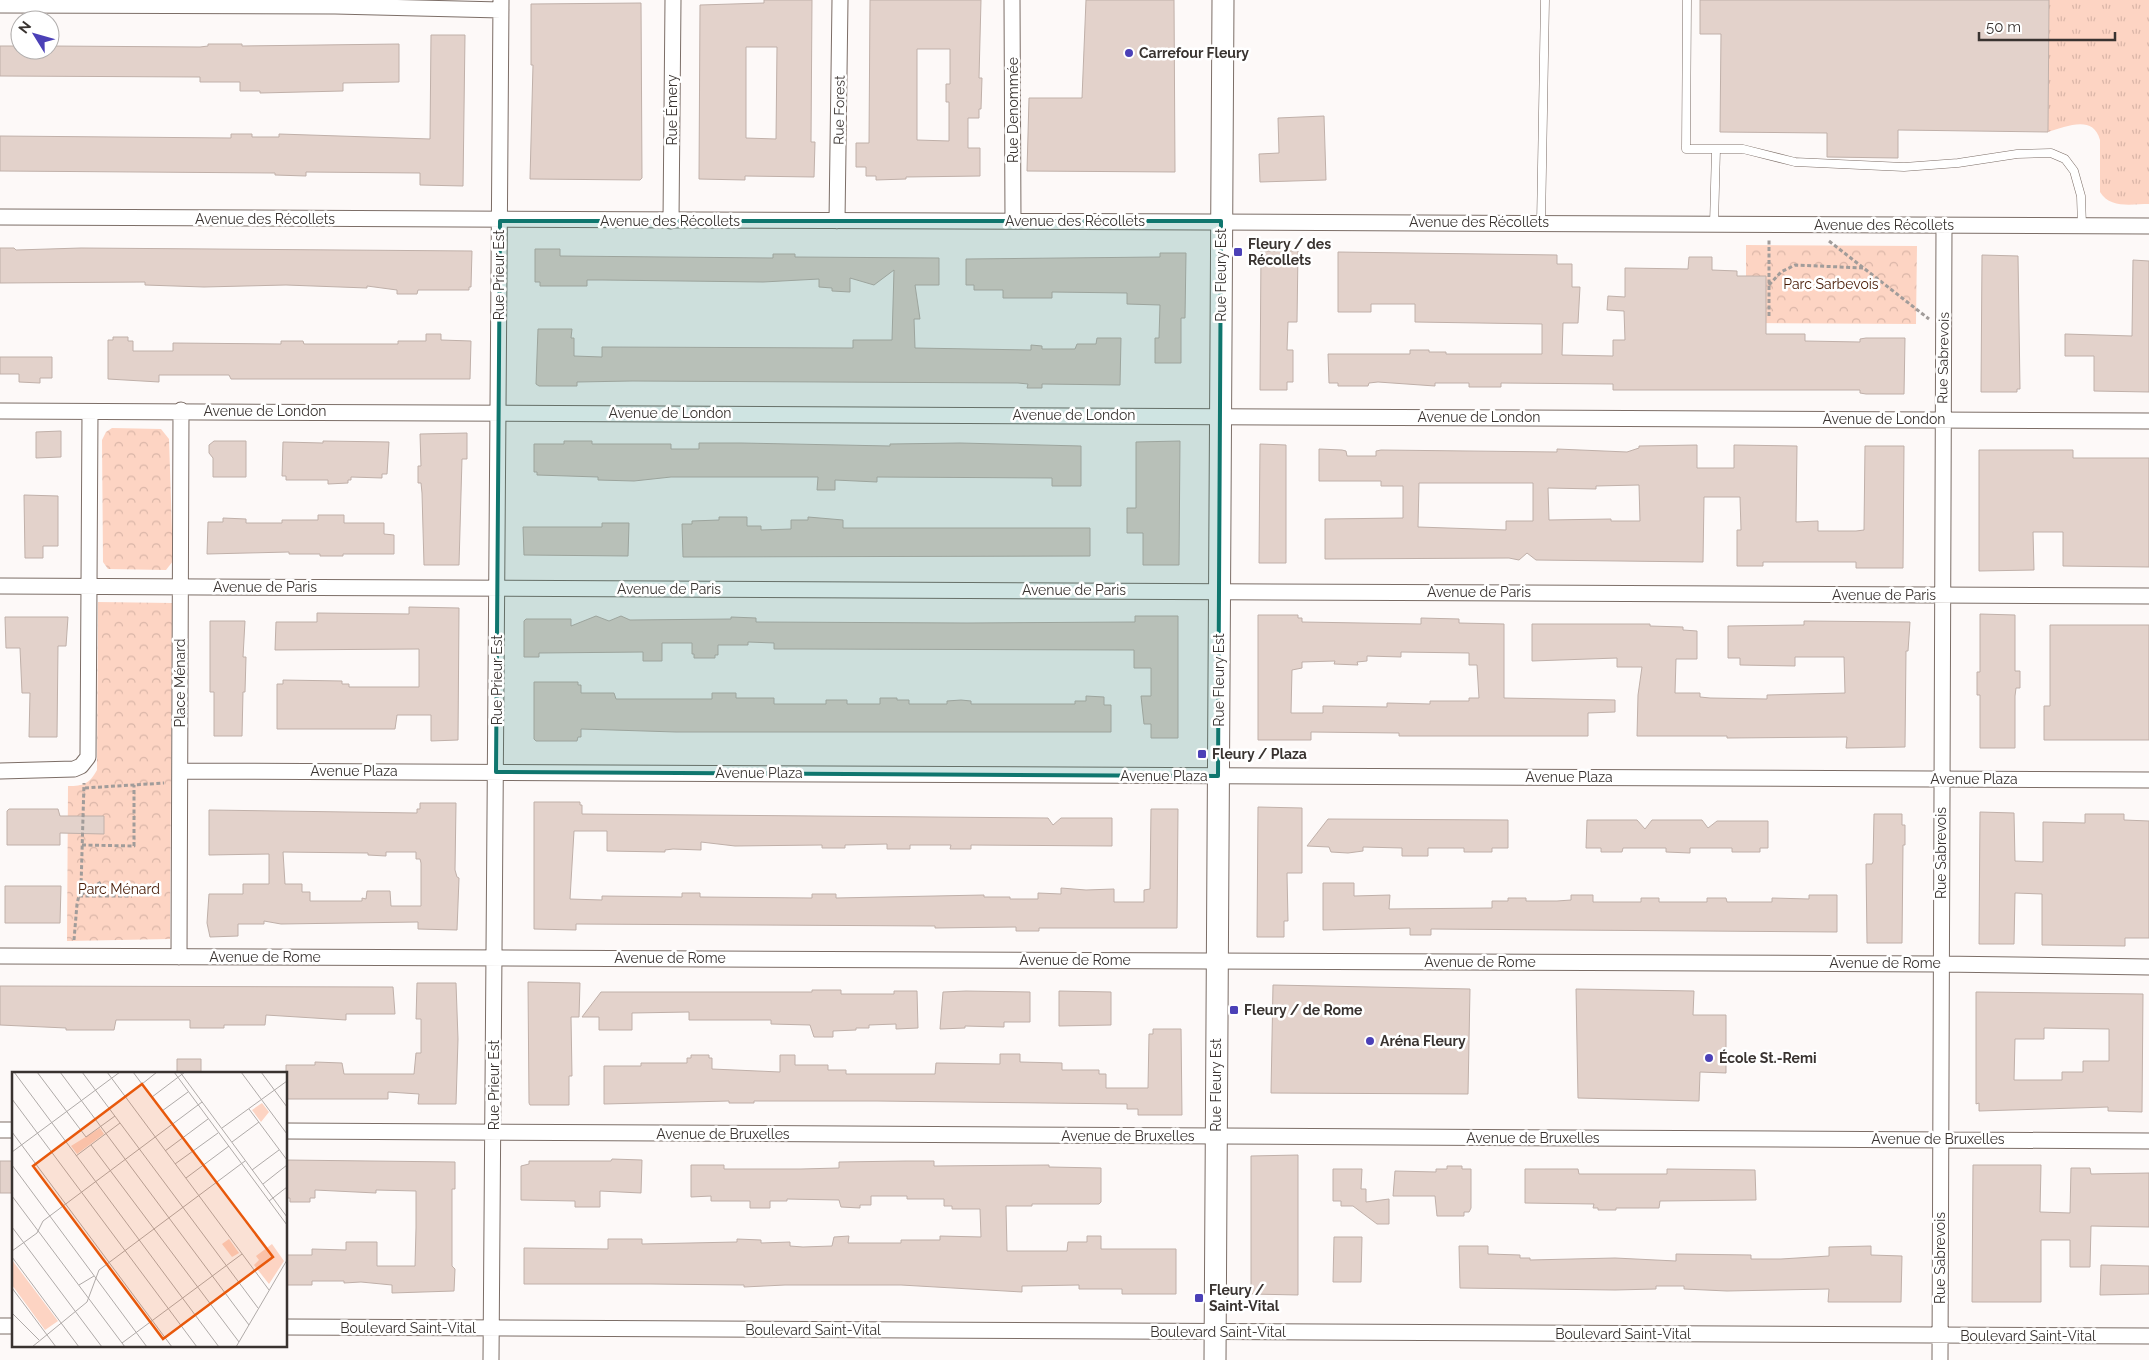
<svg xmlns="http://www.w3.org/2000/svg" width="2149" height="1360" font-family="Raleway,sans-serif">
<defs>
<pattern id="grass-tufts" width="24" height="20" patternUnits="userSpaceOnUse" patternTransform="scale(1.25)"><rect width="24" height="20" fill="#fdd4c3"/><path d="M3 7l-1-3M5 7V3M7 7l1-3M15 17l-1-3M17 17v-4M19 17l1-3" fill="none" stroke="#dab6a8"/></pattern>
<pattern id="park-crowns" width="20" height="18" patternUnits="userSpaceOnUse" patternTransform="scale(1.25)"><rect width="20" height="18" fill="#fdd4c3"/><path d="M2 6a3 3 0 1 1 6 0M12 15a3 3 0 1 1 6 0" fill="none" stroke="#dab6a8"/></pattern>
</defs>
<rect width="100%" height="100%" fill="#fdf9f8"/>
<path fill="url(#grass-tufts)" d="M2049,0H2149V204C2132,204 2110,209 2100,192V140C2093,114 2066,127 2048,132Z"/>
<path fill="url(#park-crowns)" d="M1746,245L1917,246L1916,324L1746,323Z
M112,428L161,429L169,439L173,561L166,570L108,569L103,562L102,440L106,432Z
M98,602L172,603L170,939L67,941L68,786C84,786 89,784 97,770Z"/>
<path fill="#e3d2cb" stroke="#c0b0a9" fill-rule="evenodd" d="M764,0H812L811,142H815L814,177L745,176V180L699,179L700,5L764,3ZM746,47H777L776,139L746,138Z
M870,0H981L979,78H982L981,109H979V118H968V148H980V176L906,177V179L876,180V176H866V167H856V143H869ZM917,49H950V84H946V102H949V141L917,140Z
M1086,0H1174L1175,172L1027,171L1029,98H1082Z
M1700,0H2049L2048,132L1898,130V158L1827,157V133L1720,132L1721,34H1700Z
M641,3L642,178L640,180L530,179L533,65H531V4Z
M431,35H465L463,186L420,185V173L306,172V176L275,175V173L0,171V136L231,138V134H252V137H279V134L430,139Z
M208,44H242V46L399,44V82L343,83V91L260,93V91H240V82H200V77L0,76V46H20V50H50V46L200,47L208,46Z
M1324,116L1326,180L1260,182L1259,154L1279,153L1278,118Z
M0,248H14L16,250L81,248L472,251L471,287H469V290H418L417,294H397V290L367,286V288L286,285L204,287L145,285V282L0,283Z
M535,249H560V256L773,258V254H795V257L939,258V285H915L920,319H914L915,348L1031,350V345L1042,346V349H1075L1077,344H1096L1097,338H1121L1120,385L1042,384V388H1027L1028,384L1018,383L632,381L577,382V386H539L536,384L538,329H572L571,338H574V356L602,357V347L853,348V340H892L894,270L874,285L850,278V292L832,291V288L819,287V279L763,282L603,280H587V286H540V282H535Z
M1261,251H1298L1297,322H1288L1287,350H1293V382H1287V390H1260Z
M1338,252L1557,255V264H1572V287H1580L1578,323H1563L1562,355L1613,356V340H1625L1624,311L1607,310L1608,296L1625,297V268L1688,269L1689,257H1712V270L1737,271V276H1766V334H1805V341L1860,342V339L1866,338H1905L1904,394H1866L1860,393V390H1613V384L1501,383V387H1469V383H1435V386L1378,382L1369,383L1368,386H1338V383H1329L1328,354H1410V350H1429V352H1446V354H1542V324L1415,322V304H1371V312H1338Z
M1160,253H1186L1185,318H1181V363H1155V338H1159L1160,305L1127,304V293L1052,292V298H1003V290H974V285H966V259L1160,257Z
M1982,255L2018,256L2020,389H2017V392H1981Z
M2133,260L2149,261V392L2094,391V356H2065V334L2132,336Z
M426,334H441V340L471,341L470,379H231L229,375H159V382L108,379V340H113V337H128V341H133V351H173V343L281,344V341H303L304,344H398V341H426Z
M0,357H52V378H40V383L19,382V374H0Z
M61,431V457L36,458V432Z
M467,433V459H462L459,565H424L422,493L421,483H418V466H421L420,434Z
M214,441H246V477H213V458L209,453V445Z
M323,441L389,442L387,474H382V478L351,477V480H348V483L328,484V480H286V476H282L283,442L323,443Z
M564,441H592V444H671V449H699V443H741L890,446V444L960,443L1081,446V486H1052V478L877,477V482L835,480V490H817L818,477H671L634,481L598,480V477L537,475V472H534V444H564Z
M1180,441L1179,565H1143V533H1127V508H1136V442Z
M1260,444L1286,445V563H1259Z
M1697,445V468H1734V445L1797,446L1796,522L1818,521V531H1856L1864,530L1865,446H1904L1903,568H1856V562H1763V566H1737V530H1741L1740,497H1704L1703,562L1536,560L1527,553L1519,560L1509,558L1325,559V519L1403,518V486H1381V481H1319V449L1342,450L1346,451L1347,456H1376V451L1381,450L1557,452V449L1627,452L1639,448V446ZM1419,483H1533V521H1506V530L1418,527ZM1639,485L1640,521H1611V519L1549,520L1548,488L1596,489V486Z
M1979,450H2073V458H2149V567L2063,566V532H2033L2034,570L1979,571Z
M24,495L58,496V546H43V558H25Z
M318,515H344V523H384V534L394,535V554H343V556H320V554H289V552L207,554L208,522H223V518L246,519V523H282V520H318Z
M719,517H747V526H761V530L791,529V520H808V517L843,520V528H1090V556L683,557L682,524H692V521L719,520Z
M602,523H629L628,556L524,555L523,527H602Z
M409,607L459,608L458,740L431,741V715H397L395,729H277V684H283V680L342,681V684H349V687H419V649L275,650L276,622H317V613L409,614Z
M1980,614L2015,615V671H2020V688H2016L2015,696V748H1980V695H1977V672H1980Z
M1258,615H1298V618H1302V622L1421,624V618L1459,619V623L1504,624V698L1615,700V712L1588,713V736H1399V733L1311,732V740H1258ZM1401,652L1469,653V665H1477L1479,698H1469V701H1430V704L1387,703V707L1323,706V713H1291L1292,670L1302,668V662L1335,661L1334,664L1358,665L1357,662L1367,661V656L1401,657Z
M596,616L609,621L621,616L630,620L731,619V617L756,618V622L967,623L1135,622V616H1178V738H1151V724H1144L1141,696H1151V668H1134V650L800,649H774V643L748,642V645H718V655H715V658H694V654H692V643H662V661H643V652L539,653V657H524V621L526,619H571V626Z
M5,617H68L66,646H58L57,737H29L30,693H22L20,648H6Z
M210,621H245L243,657H246L245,692H243L242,736H214V692H210Z
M1804,621L1910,622L1908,651H1906L1905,747L1846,748L1847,737L1727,738V736H1637L1638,695L1642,667H1617V658L1532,661V624H1650V626L1683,627V630L1697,631V659H1676L1675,693H1700V697L1710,698L1767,699V695L1845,693L1844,657H1795V666L1740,665V658H1728V626L1804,625Z
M2050,625H2149V740H2044V706H2050Z
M534,682H578V685H581V693H614L616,699H712V693H736V698H774V704H826V700H847V704H880V698H897V700H909V704H947V701L961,700L971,701V704H1075V701H1086V696L1104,697V705H1111V732H676L581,729V737H578L577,741H536L534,739Z
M534,802H580V805H582V814L1048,818L1053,825L1061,818H1112V846L971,845V849H950L951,845H910V849H887V844L845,845V848H822V845L735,846L701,842V850L673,849L665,850V852L607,851V831H574L570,899L602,900V896L682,897V893H700V897L812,898V894H836V898L984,895V897H1010V899H1038V893L1061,894V888L1086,890L1114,889V902H1144V890L1150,889L1151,809H1178L1177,928H1039V931H1016V927L935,928V926L576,924V930L534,929Z
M420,803H456L455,870L457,877L459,878L457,930L418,929V922L281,924L264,921V924H238V936L210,937L207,923L209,894H243V884H269V854L209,855V810L417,813V809H420ZM283,852L368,853V855L386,856V852H416V859H420L421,863V906H391L390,891H367L366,899L362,898V901H310V892H302V884H285Z
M1258,807L1302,808V873H1287L1288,921H1284V937H1257Z
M9,809H58L60,816H104V834L60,833V845H7V811Z
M1980,812L2014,813L2015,861L2043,862V822L2085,823V814H2124V820L2149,821V938H2125V946L2042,945V894L2015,893L2014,944H1979Z
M1874,814H1902V825H1905V845H1903L1902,943H1867L1866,864H1872L1873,862Z
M1328,819L1508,820V848H1492V852H1464V848H1428V856H1402V848L1363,847V851L1348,853L1331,852L1329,847L1307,846Z
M1587,820H1637L1645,829L1652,820H1702L1708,828L1717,821H1768V848H1760V852H1732V848H1690V853L1666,852V848H1623L1622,852H1601V848H1586Z
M1323,883H1354V896L1390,895L1389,909L1492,908V901H1508V898H1526V901H1557L1571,900V895H1593V902H1641V898H1659V902H1707V898H1726L1727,902H1772V898L1809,899V895H1837V932L1431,929V935H1410V928L1323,930Z
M5,886H61L60,923H5Z
M528,982L580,983L579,1017H571L572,1076H569V1105H530L529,1103Z
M417,983H456L458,1039L456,1104H418L419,1094L388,1092V1099H286V1065H315V1062L342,1063L344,1074H414L416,1053H421V1019H416Z
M1273,985L1470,989L1468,1094L1271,1093Z
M0,986L393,987L395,1014H346V1020L266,1015L265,1025H224V1028H190V1020H116L114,1030H66V1028L0,1025Z
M1576,989L1694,991L1693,1015H1726V1073L1700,1072L1699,1101L1578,1098Z
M812,990H841V994H894V991H917L918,1028L896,1029V1024L869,1025V1028H856V1030L833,1031V1037H814L810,1025L771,1024V1020H689V1012L632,1013V1030H599V1017H582L601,992H812Z
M966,991L1030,992V1022H1004V1027L965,1026V1028L940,1029L943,992Z
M1059,991L1111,992V1025L1059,1026Z
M1976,992L2143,994L2142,1112L2108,1111V1107L1979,1111V1103L1976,1104ZM2044,1028L2109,1029V1061H2083V1072H2062V1080H2014L2015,1039H2044Z
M1153,1029H1181L1182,1115H1138V1109H1127V1104L877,1101H754V1103H729V1101L604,1104V1066H641V1063H687V1058H691V1055H709V1058H712V1069L780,1072V1055H795V1065H828V1070H846V1074H935L936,1063L1000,1064V1054H1020V1062L1062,1063V1070H1099V1074H1106V1088H1148L1149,1034H1153Z
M177,1059H201V1074H177Z
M1298,1155V1295L1251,1294V1156Z
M612,1159L642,1160L641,1193L600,1191V1207H575V1201L521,1200V1166L529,1164V1161H611Z
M286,1160L455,1162V1189H452V1266L455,1269L454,1291L392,1293V1285L361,1282L344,1283V1281H312V1285H286V1255H312V1249L346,1250V1242H377V1266H415L416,1228V1191L376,1190V1193L315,1190V1198H310V1202H290V1198H286Z
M0,1161H14V1193H0Z
M906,1161H934V1166L1049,1165V1167L1101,1168V1202L1099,1204H1032V1206H1006L1007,1251H1067L1068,1242H1087V1236H1101V1249H1176V1294H1122V1289H1079V1285L1022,1286V1292L901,1285H785L744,1287V1285L651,1284H524V1248L608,1249V1239H642V1244L737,1242V1239L761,1240V1243L790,1242V1246L803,1247L832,1246L834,1237L849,1236L848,1243H901V1240H940V1236L981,1237L980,1209H952V1206H944V1199H907V1196H871V1205H860V1208L841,1207L839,1200L787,1199V1201H770V1208H750V1201H711V1196L691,1197V1165H724V1169H801L839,1168V1162Z
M1973,1165H2041L2040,1212L2070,1213L2071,1168H2090L2091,1174L2149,1173V1227L2091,1226L2090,1267H2070V1240H2041V1302H1972Z
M1447,1166H1462V1169H1471V1208L1469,1212H1464V1216H1437L1435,1196H1393L1395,1171L1436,1172V1169H1447Z
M1333,1169H1362L1361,1189H1366V1202L1389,1199V1224H1377L1353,1206H1341V1201H1333Z
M1525,1169H1578L1579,1174H1667V1169L1755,1170L1756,1200L1660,1201L1659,1208H1616V1210H1598V1208H1593L1594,1204L1525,1203Z
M1334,1237H1362L1361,1282H1333Z
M1459,1246H1488V1254L1520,1255V1258H1530V1260L1615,1258L1676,1261V1254L1751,1255V1259H1781L1829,1256V1247L1871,1246V1255L1902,1256L1901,1302H1828L1829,1289L1727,1291L1684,1289V1286H1656V1289L1615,1290L1460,1288Z
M2101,1265L2149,1266V1294L2100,1295Z"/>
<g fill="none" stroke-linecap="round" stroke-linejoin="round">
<g stroke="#7c6e67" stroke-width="9">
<path id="lane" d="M1687,0L1686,149H1743L1795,162L1904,167L1958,163L2017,154L2051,153L2065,159L2074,171L2081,196L2082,226
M1541,223L1545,0
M1714,224L1716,149"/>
</g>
<g stroke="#7c6e67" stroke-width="17">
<path id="street" d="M1012,0L1013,221
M0,5L335,6L501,10
M0,217L2149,226
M671,221L673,0
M837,221L840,0
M0,411L2149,421
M0,586L2149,596
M0,771L74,769L81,766L88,757L90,412
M180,771L2149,780
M0,956L1940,964L2149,967
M179,957L181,410
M0,1130H14
M286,1131L2149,1141
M0,1326H14
M286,1327L2149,1336
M491,1360L501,0
M1940,1360L1944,225"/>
</g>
<g stroke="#7c6e67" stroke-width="23">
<path id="secondary" d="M1215,1360L1223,0"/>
</g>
<path stroke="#a19c9a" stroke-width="3" stroke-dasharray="4 2.5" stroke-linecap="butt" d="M1829,241L1929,319
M1769,285L1781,272L1795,265L1863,268
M1769,316V240
M85,788L164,783
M82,845L134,846V785
M81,895L101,882
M79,896H132
M74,940L77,904L81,887L84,783"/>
<use href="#lane" stroke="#fff" stroke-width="8"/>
<use href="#street" stroke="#fff" stroke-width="15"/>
<use href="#secondary" stroke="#fff" stroke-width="21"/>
</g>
<path fill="#0f766e" fill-opacity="0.2" stroke="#0f766e" stroke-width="4" stroke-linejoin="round" d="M500,221H1221L1218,776L496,772Z"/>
<g fill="#4b40b7" stroke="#fff" stroke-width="2">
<circle cx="1129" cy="53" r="5"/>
<rect x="1233" y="247" width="10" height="10" rx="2.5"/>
<rect x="1197" y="749" width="10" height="10" rx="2.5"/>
<rect x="1229" y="1005" width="10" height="10" rx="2.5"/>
<circle cx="1370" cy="1041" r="5"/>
<circle cx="1709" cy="1058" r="5"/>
<rect x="1194" y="1293" width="10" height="10" rx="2.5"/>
</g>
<g text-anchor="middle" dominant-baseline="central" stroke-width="5" stroke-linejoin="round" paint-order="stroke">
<g font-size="14" font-weight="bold" fill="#393330" stroke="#fff" text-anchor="start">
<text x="1139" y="53">Carrefour Fleury</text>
<text x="1248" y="244">Fleury / des<tspan x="1248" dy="16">Récollets</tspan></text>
<text x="1212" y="754">Fleury / Plaza</text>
<text x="1244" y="1010">Fleury / de Rome</text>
<text x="1380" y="1041">Aréna Fleury</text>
<text x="1719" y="1058">École St.-Remi</text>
<text x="1209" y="1290">Fleury /<tspan x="1209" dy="16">Saint-Vital</tspan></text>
</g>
<g font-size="14" fill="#393330" stroke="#fff">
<text transform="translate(672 110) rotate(-90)">Rue Émery</text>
<text transform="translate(839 110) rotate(-89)">Rue Forest</text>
<text transform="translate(1013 110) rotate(-90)">Rue Denommée</text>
<text x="265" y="219">Avenue des Récollets</text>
<text x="670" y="221">Avenue des Récollets</text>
<text x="1075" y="221">Avenue des Récollets</text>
<text x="1479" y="222">Avenue des Récollets</text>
<text x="1884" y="225">Avenue des Récollets</text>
<text transform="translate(499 275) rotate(-90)">Rue Prieur Est</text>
<text transform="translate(1221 275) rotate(-90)">Rue Fleury Est</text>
<text transform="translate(1943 358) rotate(-89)">Rue Sabrevois</text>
<text x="265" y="411">Avenue de London</text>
<text x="670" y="413">Avenue de London</text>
<text x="1074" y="415">Avenue de London</text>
<text x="1479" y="417">Avenue de London</text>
<text x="1884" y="419">Avenue de London</text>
<text x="265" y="587">Avenue de Paris</text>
<text x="669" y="589">Avenue de Paris</text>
<text x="1074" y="590">Avenue de Paris</text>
<text x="1479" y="592">Avenue de Paris</text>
<text x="1884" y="595">Avenue de Paris</text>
<text transform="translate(497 680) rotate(-90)">Rue Prieur Est</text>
<text transform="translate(1219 680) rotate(-90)">Rue Fleury Est</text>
<text transform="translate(180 683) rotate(-90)">Place Ménard</text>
<text x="354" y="771">Avenue Plaza</text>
<text x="759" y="773">Avenue Plaza</text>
<text x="1164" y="776">Avenue Plaza</text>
<text x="1569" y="777">Avenue Plaza</text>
<text x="1974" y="779">Avenue Plaza</text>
<text transform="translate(1941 853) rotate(-90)">Rue Sabrevois</text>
<text x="265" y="957">Avenue de Rome</text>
<text x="670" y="958">Avenue de Rome</text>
<text x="1075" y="960">Avenue de Rome</text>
<text x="1480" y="962">Avenue de Rome</text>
<text x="1885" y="963">Avenue de Rome</text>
<text transform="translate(494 1085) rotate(-90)">Rue Prieur Est</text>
<text transform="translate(1216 1085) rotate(-90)">Rue Fleury Est</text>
<text x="723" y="1134">Avenue de Bruxelles</text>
<text x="1128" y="1136">Avenue de Bruxelles</text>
<text x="1533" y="1138">Avenue de Bruxelles</text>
<text x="1938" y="1139">Avenue de Bruxelles</text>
<text transform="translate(1940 1258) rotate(-90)">Rue Sabrevois</text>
<text x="408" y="1328">Boulevard Saint-Vital</text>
<text x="813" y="1330">Boulevard Saint-Vital</text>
<text x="1218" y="1332">Boulevard Saint-Vital</text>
<text x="1623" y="1334">Boulevard Saint-Vital</text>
<text x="2028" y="1336">Boulevard Saint-Vital</text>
</g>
<g font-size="14" fill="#471a04" stroke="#fff">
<text x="1831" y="284">Parc Sarbevois</text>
<text x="119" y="889">Parc Ménard</text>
</g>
</g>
<g transform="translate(12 1072)">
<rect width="275" height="275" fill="#fdf9f8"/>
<path d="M260,172L272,189L257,212L242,193L247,188L244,184Z" fill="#fdd4c3"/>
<path d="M250,31L257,40L249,50L240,38ZM88,56L92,62L65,82L59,74ZM217,167L227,181L220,185L210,172ZM0,188L46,249L33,258L0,213Z" fill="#fdd4c3"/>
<path fill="none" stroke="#afaaa8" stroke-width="1" d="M2,0L207,275M25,0L74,65L103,44M48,0L237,253M70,0L246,236M95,0L257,218M121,0L160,52M162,0L275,153M168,0L275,145M229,0L275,62M249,0L275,35M130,12L145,0M140,25L173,0M0,27L185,275M237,37L275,88M150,39L176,20M210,56L275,9M0,60L160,275M220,70L247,50M79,73L227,270M153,79L196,47M0,80L108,0M64,84L108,51M163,92L206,61M0,93L135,275M240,98L267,78M174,106L217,74M251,112L275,93M0,124L113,275M257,129L275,115M0,155L90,275M0,179L25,161L31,149L190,30M0,185L67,275M67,213L82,204M0,216L44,275M0,241L27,268M110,271L230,182M20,275L75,230L87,198L233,89M224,275L275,188"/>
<path fill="#e8590c" fill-opacity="0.15" stroke="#e8590c" stroke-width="2.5" d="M130,12L261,185L151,267L21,94Z"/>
<rect width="275" height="275" fill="none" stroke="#393330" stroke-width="2.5"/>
</g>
<g transform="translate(35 35) rotate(307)"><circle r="24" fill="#ffffff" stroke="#b0adac"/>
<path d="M0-4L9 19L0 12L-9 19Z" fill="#4b40b7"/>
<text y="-8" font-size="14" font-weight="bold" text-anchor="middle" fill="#393330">N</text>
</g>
<path d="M1979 32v8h136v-8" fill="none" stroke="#393330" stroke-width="2.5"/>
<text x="1986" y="32" font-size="15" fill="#393330" stroke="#ffffff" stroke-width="4" paint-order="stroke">50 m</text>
</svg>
